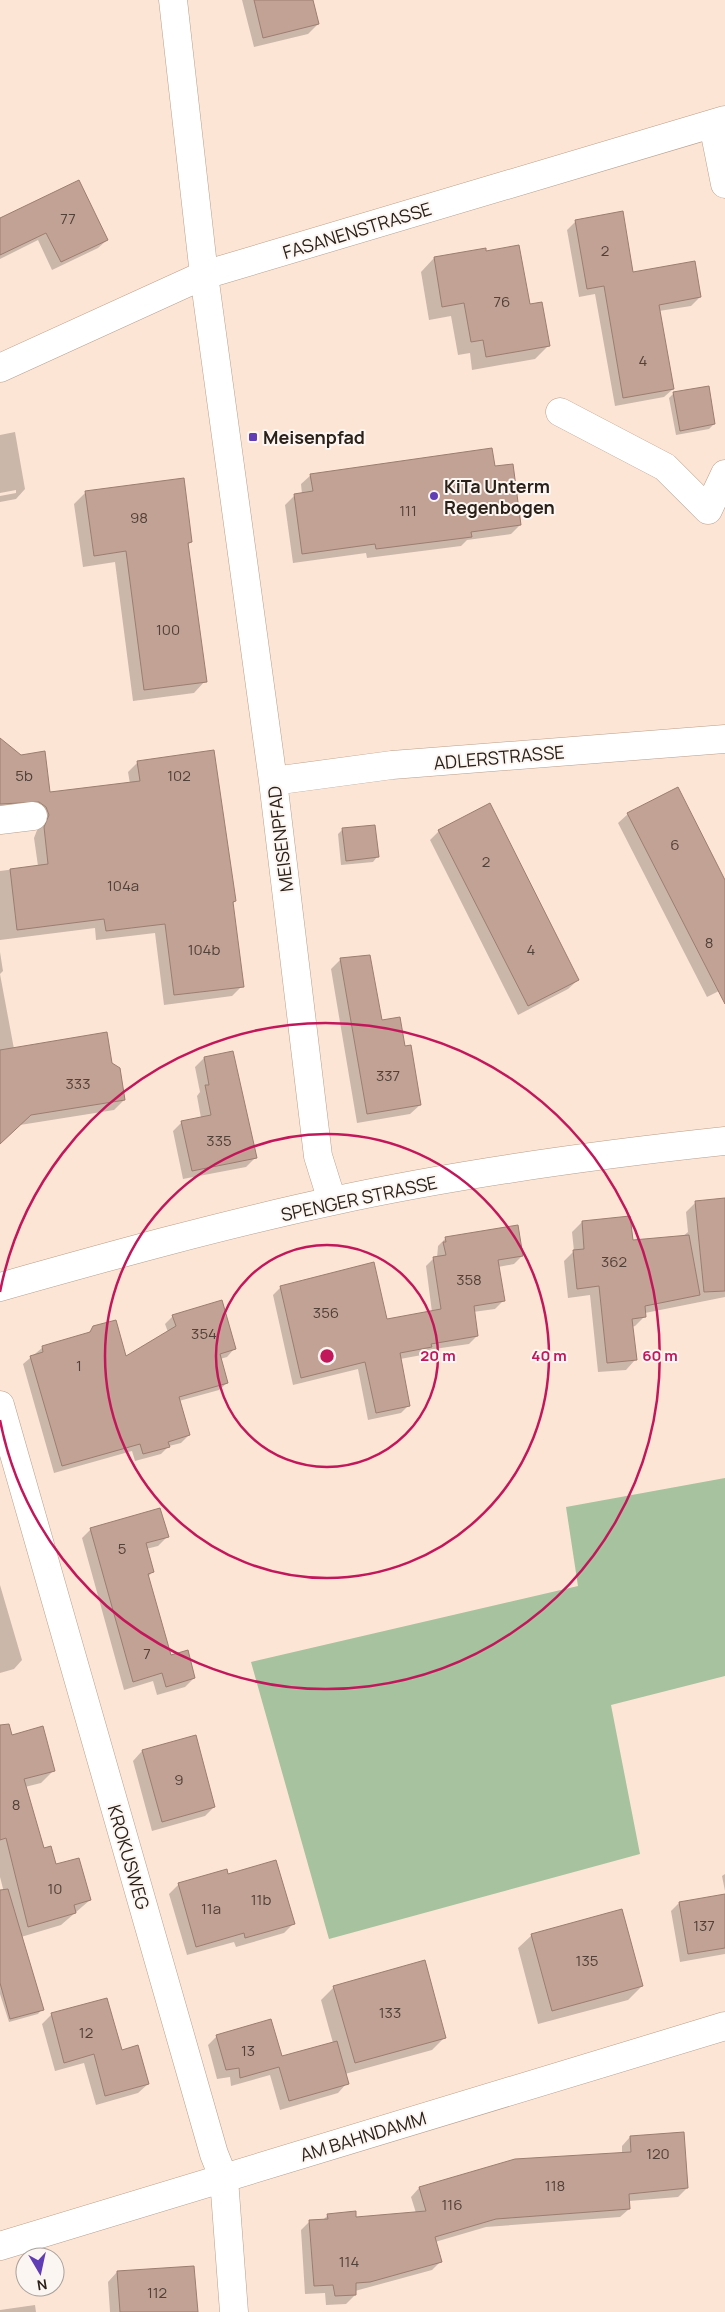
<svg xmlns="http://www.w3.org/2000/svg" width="725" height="2312" font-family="Manrope,sans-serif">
<rect width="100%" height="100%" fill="#fde5d5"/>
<path fill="#a6c29f" d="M725,1478V1676L611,1705L640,1854L329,1939L251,1662L578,1586L566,1507Z"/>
<path fill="#0003" d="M242,0H312L318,24L308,34L254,47Z
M0,220L107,240L98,248L52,270L38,240L0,259Z
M576,221L632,274L700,297L691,306L659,311L673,389L664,397L615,406L595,294L579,297L567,230Z
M485,250L529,306L549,345L535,359L472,370L470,353L458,355L451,316L429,320L421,272L434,258Z
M674,393L714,424L709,429L676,435L669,398Z
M15,432L25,489L16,499L0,502V496L16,493V490L0,493V435Z
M494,468L520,525L511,534L467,540L461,546L367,558L366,553L293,563L285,505L295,495L302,494L301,484L311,475Z
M86,492L191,542L187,546L205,681L194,693L133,701L115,562L83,567L74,504Z
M0,753L49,794L130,784L128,772L138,762L235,901L232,904L242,986L232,996L164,1005L155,933L96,940L95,928L0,940V871L38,866L34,838L39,825L0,813Z
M628,814L725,882V988L707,997L618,823Z
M343,829L377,857L373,862L341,865L338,834Z
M439,831L578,980L568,989L518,1015L430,840Z
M0,952L3,971L0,974L14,1049L111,1064L124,1100L114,1110L20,1125L0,1143Z
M369,956L381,1022L404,1047L420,1105L410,1114L357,1123L331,969L340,960Z
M232,1052L255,1158L246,1167L183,1179L173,1131L182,1122L201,1118L197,1096L200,1092L195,1067L204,1058Z
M725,1199V1297L645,1313V1316L635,1326L632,1327L635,1360L626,1370L598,1372L590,1295L568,1298L564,1261L574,1251L572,1232L582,1222L632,1242L682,1237L688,1232L686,1212L696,1202Z
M446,1238L522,1256L514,1264L498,1267L503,1301L495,1309L473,1312L477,1336L469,1344L427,1350L422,1355L400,1359L409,1405L401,1413L368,1420L358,1369L293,1385L273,1295L281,1287L386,1321L432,1312L426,1266L434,1258H437L438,1246Z
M173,1316L234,1349L227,1357L220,1359L227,1383L219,1390L179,1401L189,1435L181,1443L169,1446L161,1454L135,1461L132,1451L54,1473L23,1364L42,1348L87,1334L94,1328L125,1358L168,1332L165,1324Z
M91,1529L167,1537L158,1546L146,1549L153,1571L148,1577L170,1656L194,1678L185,1687L157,1695L153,1681L124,1690L82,1538Z
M0,1585L22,1660L14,1669L0,1673Z
M0,1726L54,1770L41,1783L25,1787L43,1850L55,1866L90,1900L61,1925L21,1937L42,2009L38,2014L9,2022L0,1994V1939L15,1935L0,1877Z
M142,1751L214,1807L205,1816L152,1831L133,1761Z
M725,1874V1891L722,1876Z
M228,1876L293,1924L284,1933L236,1947L234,1942L187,1955L169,1894L179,1884Z
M725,1895V1954L680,1962L671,1911L679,1903Z
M532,1935L642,1986L628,2000L538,2024L518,1948Z
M334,1987L445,2037L432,2050L345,2074L347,2083L338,2093L280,2110L270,2075L231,2086L230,2077L217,2079L208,2045L217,2036L281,2058L333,2043L321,2000Z
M51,2015L121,2051L148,2084L138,2093L96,2105L84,2063L55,2071L42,2024Z
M630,2137L687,2188L678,2197L629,2201V2209L620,2217L486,2227L435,2242L441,2261L432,2270L355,2291V2295L346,2304L326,2305L325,2293L305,2294L301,2230L310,2221H322L328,2215L355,2218L416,2213L411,2197L419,2188L622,2153V2146Z
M117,2272L196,2312H110L108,2282Z
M35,2305L36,2312H0V2310Z"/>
<path fill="#c2a294" stroke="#9c7e70" d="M254,0H313L319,24L263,38Z
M79,180L108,240L61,262L46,233L0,255V218Z
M623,211L633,272L695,261L701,297L659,305L674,389L623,398L604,286L587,289L575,220Z
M519,245L530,304L542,302L550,346L486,357L483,340L471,342L464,303L442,307L434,257L486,248V251Z
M709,386L715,424L680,431L673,392Z
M492,448L495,466L513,464L521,525L471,532L472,537L376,549L375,544L302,554L294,494L313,491L310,474Z
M184,478L192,542L188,543L207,682L144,690L126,551L94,556L85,491Z
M0,738L21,755L45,751L50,792L140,781L137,761L214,750L236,901L233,902L244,987L174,995L165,924L106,931L104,919L17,930L10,869L48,864L44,827L49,815L46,807L39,802L0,804Z
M678,787L725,880V1004L627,813Z
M490,803L579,980L528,1006L438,830Z
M375,825L379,857L346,861L342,828Z
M370,955L382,1020L400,1017L405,1046L411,1045L421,1105L367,1114L340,958Z
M107,1032L112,1063L120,1068L125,1100L31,1115L0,1144V1050Z
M233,1051L257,1158L192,1171L181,1121L211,1115L205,1085H209L204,1057Z
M725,1198V1291L704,1292L695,1201Z
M630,1216L633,1240L689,1235L700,1295L645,1306L646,1317L632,1319L637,1360L607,1363L599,1286L577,1289L573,1250L584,1249L582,1221Z
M518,1225L523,1256L498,1260L505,1301L474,1306L478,1336L431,1344L432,1347L400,1353L410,1406L376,1413L365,1362L301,1378L280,1286L374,1262L387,1319L441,1309L433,1257L446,1255L443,1242H446L445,1237Z
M222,1300L236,1349L220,1354L228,1383L179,1397L190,1435L168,1442L170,1447L143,1454L140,1444L62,1466L30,1356L43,1352L42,1346L90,1332L93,1326L116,1320L126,1356L176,1326L172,1315Z
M160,1508L169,1537L146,1543L154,1572L148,1574L171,1655L188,1650L195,1678L166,1687L162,1673L133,1682L90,1528Z
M9,1724L12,1735L43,1726L55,1771L24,1779L44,1848L51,1846L56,1864L79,1858L91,1900L74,1905L76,1913L28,1927L6,1838L0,1840V1725Z
M196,1735L215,1807L162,1822L142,1750Z
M276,1860L295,1924L245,1938L244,1933L196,1947L178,1883L227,1869L228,1874Z
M8,1889L44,2010L10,2019L0,1983V1890Z
M725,1894V1948L688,1954L679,1902Z
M622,1909L643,1986L552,2011L531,1934Z
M425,1960L446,2038L355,2063L333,1986Z
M107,1998L122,2050L138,2045L149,2084L105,2096L94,2054L64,2063L51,2013Z
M271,2019L282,2056L337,2041L349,2084L289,2101L279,2067L240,2078L239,2068L226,2070L216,2035Z
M684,2132L688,2188L629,2194L630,2209L496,2219L435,2237L442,2262L370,2282L356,2283V2295L335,2296L333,2285L314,2286L309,2220L328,2219L327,2214L356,2211V2217L426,2211L419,2187L515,2159L631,2152L630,2136Z
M194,2266L198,2312H120L117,2271Z"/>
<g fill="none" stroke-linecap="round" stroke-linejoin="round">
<g stroke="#b99e8b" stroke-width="29">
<path id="minor" d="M173,0L204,275L273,781L318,1156L332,1201
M713,124L725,184
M0,368L204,275L725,120
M560,412L665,467L708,510L725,474
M273,781L392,765L725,739
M0,820L33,816
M0,1287C110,1256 221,1225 333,1201C462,1173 594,1155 725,1141
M0,1405L214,2154L224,2179L234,2312
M0,2246L725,2026"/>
</g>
<use href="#minor" stroke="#fff" stroke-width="28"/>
</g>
<g fill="none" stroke="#c2185b" stroke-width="2.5">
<circle cx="327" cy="1356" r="111"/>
<circle cx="327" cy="1356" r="222"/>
<path d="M0 1292A333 333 0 1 1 0 1420"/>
</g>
<g fill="#603cb5" stroke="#fcf6f2" stroke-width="2">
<rect x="248" y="432" width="10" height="10" rx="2.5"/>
<circle cx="434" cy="496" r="5"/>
</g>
<g text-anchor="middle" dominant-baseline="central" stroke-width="4" stroke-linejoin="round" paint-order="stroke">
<g font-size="15" fill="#514138">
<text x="68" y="218">77</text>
<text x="605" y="250">2</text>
<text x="502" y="301">76</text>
<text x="643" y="360">4</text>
<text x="408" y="510">111</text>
<text x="139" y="517">98</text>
<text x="168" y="629">100</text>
<text x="24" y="775">5b</text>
<text x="179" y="775">102</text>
<text x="675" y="844">6</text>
<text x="486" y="861">2</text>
<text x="123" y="885">104a</text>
<text x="709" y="942">8</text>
<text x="204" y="949">104b</text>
<text x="531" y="949">4</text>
<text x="388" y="1075">337</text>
<text x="78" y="1083">333</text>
<text x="219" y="1140">335</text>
<text x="614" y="1261">362</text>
<text x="469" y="1279">358</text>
<text x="326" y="1312">356</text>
<text x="204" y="1333">354</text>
<text x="79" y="1365">1</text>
<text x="122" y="1548">5</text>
<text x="147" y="1653">7</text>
<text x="179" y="1779">9</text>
<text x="16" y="1804">8</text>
<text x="55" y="1888">10</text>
<text x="261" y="1899">11b</text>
<text x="211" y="1908">11a</text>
<text x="704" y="1925">137</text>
<text x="587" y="1960">135</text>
<text x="390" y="2012">133</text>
<text x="86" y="2032">12</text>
<text x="248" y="2050">13</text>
<text x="658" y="2153">120</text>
<text x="555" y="2185">118</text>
<text x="452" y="2204">116</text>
<text x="349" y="2261">114</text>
<text x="157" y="2292">112</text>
</g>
<g font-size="18" fill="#2b2119" stroke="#fcf6f2">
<text transform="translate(357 230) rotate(-17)">FASANENSTRASSE</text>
<text transform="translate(499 757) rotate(-5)">ADLERSTRASSE</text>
<text transform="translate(280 839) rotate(-97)">MEISENPFAD</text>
<text transform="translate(359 1198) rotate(-12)">SPENGER STRASSE</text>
<text transform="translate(129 1857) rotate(74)">KROKUSWEG</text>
<text transform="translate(363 2136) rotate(-17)">AM BAHNDAMM</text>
</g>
<g font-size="18" font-weight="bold" fill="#2b2119" stroke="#fcf6f2" text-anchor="start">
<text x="263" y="437">Meisenpfad</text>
<text x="444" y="486">KiTa Unterm<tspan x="444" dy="21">Regenbogen</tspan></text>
</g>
</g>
<circle cx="327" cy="1356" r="8" fill="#c2185b" stroke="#fcf6f2" stroke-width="2.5"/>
<g font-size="15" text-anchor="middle" font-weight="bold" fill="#c2185b" stroke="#fcf6f2" stroke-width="4" stroke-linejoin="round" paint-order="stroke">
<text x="438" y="1361">20 m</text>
<text x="549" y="1361">40 m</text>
<text x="660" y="1361">60 m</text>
</g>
<g transform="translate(40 2272) rotate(171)"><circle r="24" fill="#fcf6f2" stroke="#a8a19b"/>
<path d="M0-4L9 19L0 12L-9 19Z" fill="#603cb5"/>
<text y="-8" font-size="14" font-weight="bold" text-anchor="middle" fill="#2b2119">N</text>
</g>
</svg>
